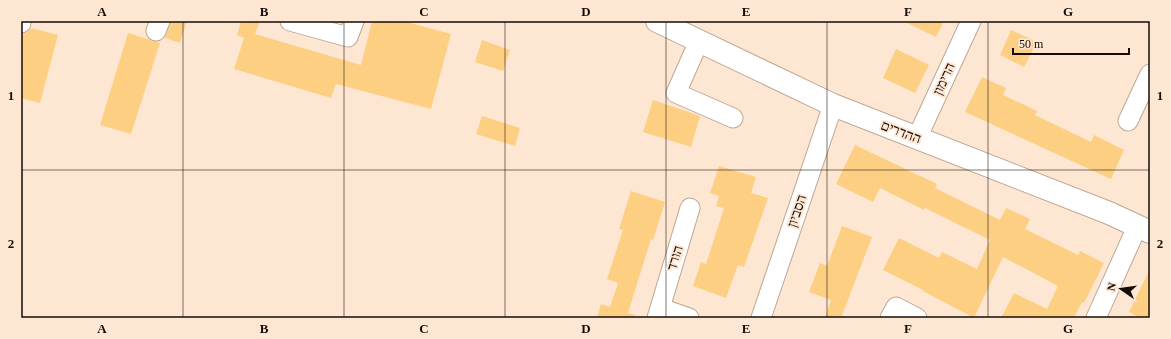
<svg xmlns="http://www.w3.org/2000/svg" width="1171" height="339" font-family="'Times New Roman',Heebo,serif">
<rect width="100%" height="100%" fill="#fde6d2"/>
<path fill="#fdcf83" d="M171,21H187L180,43L165,38Z
M241,21H260L255,34L361,65L372,21H403L451,34L431,109L336,84L331,98L234,69L244,38L237,35Z
M903,21H944L936,37Z
M31,28L58,35L40,103L21,98V41L23,34L27,32Z
M1011,30L1037,42L1024,67L1000,55Z
M128,33L160,43L131,134L100,125Z
M482,40L510,50L503,71L475,62Z
M896,49L929,65L915,93L883,78Z
M982,77L1006,88L1003,95L1037,111L1035,115L1091,142L1094,135L1124,150L1111,179L965,112Z
M653,100L700,116L691,147L643,132Z
M482,116L520,128L515,146L476,134Z
M855,145L937,184L935,188L1000,220L1006,208L1030,219L1025,229L1078,255L1080,251L1104,263L1084,303L1082,302L1074,318H1001L1014,293L1047,309L1058,286L1003,257L974,318L923,291V290L883,270L899,238L939,258L942,252L977,269L990,240L925,208L924,210L880,188L873,202L836,184Z
M719,166L756,177L751,193L768,198L744,267L738,265L726,298L693,286L701,262L706,264L724,208L716,206L719,196L710,193Z
M631,191L665,202L653,240L651,239L628,313L635,315V318H597L601,304L610,307L618,283L607,279L623,230L619,229Z
M842,226L872,237L841,318H825L831,300L809,292L820,263L827,266Z
M1150,269V318H1140L1129,312Z"/>
<g fill="none" stroke-linecap="round" stroke-linejoin="round">
<g stroke="#bda794" stroke-width="21">
<path id="minor" d="M290,21L348,37L354,21
M21,23V21
M156,31L160,21
M699,41L676,93L733,118
M1128,121L1150,74
M917,138L971,21
M660,308L689,318
M657,318L690,208
M761,318L833,105
M890,318L896,307L917,318
M1096,318L1137,227"/>
</g>
<g stroke="#bda794" stroke-width="24">
<path id="major" d="M657,21L833,105L1109,213L1150,232"/>
</g>
<use href="#minor" stroke="#fff" stroke-width="19"/>
<use href="#major" stroke="#fff" stroke-width="22"/>
</g>
<path fill="none" stroke="#140c06" stroke-width="1" stroke-opacity="0.55" d="M183,21V318M344,21V318M505,21V318M666,21V318M827,21V318M988,21V318M21,170H1150"/>
<g text-anchor="middle" dominant-baseline="central" stroke-width="4" stroke-linejoin="round" paint-order="stroke">
<g font-size="14" fill="#140c06" stroke="#fde6d2">
<text transform="translate(944 79) rotate(-65)">הרימון</text>
<text transform="translate(901 132) rotate(21)">ההדרים</text>
<text transform="translate(797 211) rotate(-71)">הסביון</text>
<text transform="translate(675 258) rotate(-73)">הורד</text>
</g>
</g>
<rect width="1171" height="339" fill="none" stroke="#fde6d2" stroke-width="44"/>
<g transform="translate(1121 289) rotate(283)" stroke="#fde6d2" stroke-width="3" paint-order="stroke">
<path d="M0-3L7 15L0 10L-7 15Z" fill="#140c06"/>
<text y="-6" font-size="11" font-weight="bold" text-anchor="middle" fill="#140c06">N</text>
</g>
<path d="M1013 48v6h116v-6" fill="none" stroke="#140c06" stroke-width="2"/>
<text x="1019" y="48" font-size="12" fill="#140c06" stroke="#fde6d2" stroke-width="3" paint-order="stroke">50 m</text>
<rect x="22" y="22" width="1127" height="295" fill="none" stroke="#140c06" stroke-width="1.5"/>
<g font-size="13" text-anchor="middle" font-weight="bold" fill="#140c06">
<text x="102" y="16">A</text>
<text x="264" y="16">B</text>
<text x="424" y="16">C</text>
<text x="586" y="16">D</text>
<text x="746" y="16">E</text>
<text x="908" y="16">F</text>
<text x="1068" y="16">G</text>
<text x="11" y="100">1</text>
<text x="1160" y="100">1</text>
<text x="11" y="248">2</text>
<text x="1160" y="248">2</text>
<text x="102" y="333">A</text>
<text x="264" y="333">B</text>
<text x="424" y="333">C</text>
<text x="586" y="333">D</text>
<text x="746" y="333">E</text>
<text x="908" y="333">F</text>
<text x="1068" y="333">G</text>
</g>
</svg>
